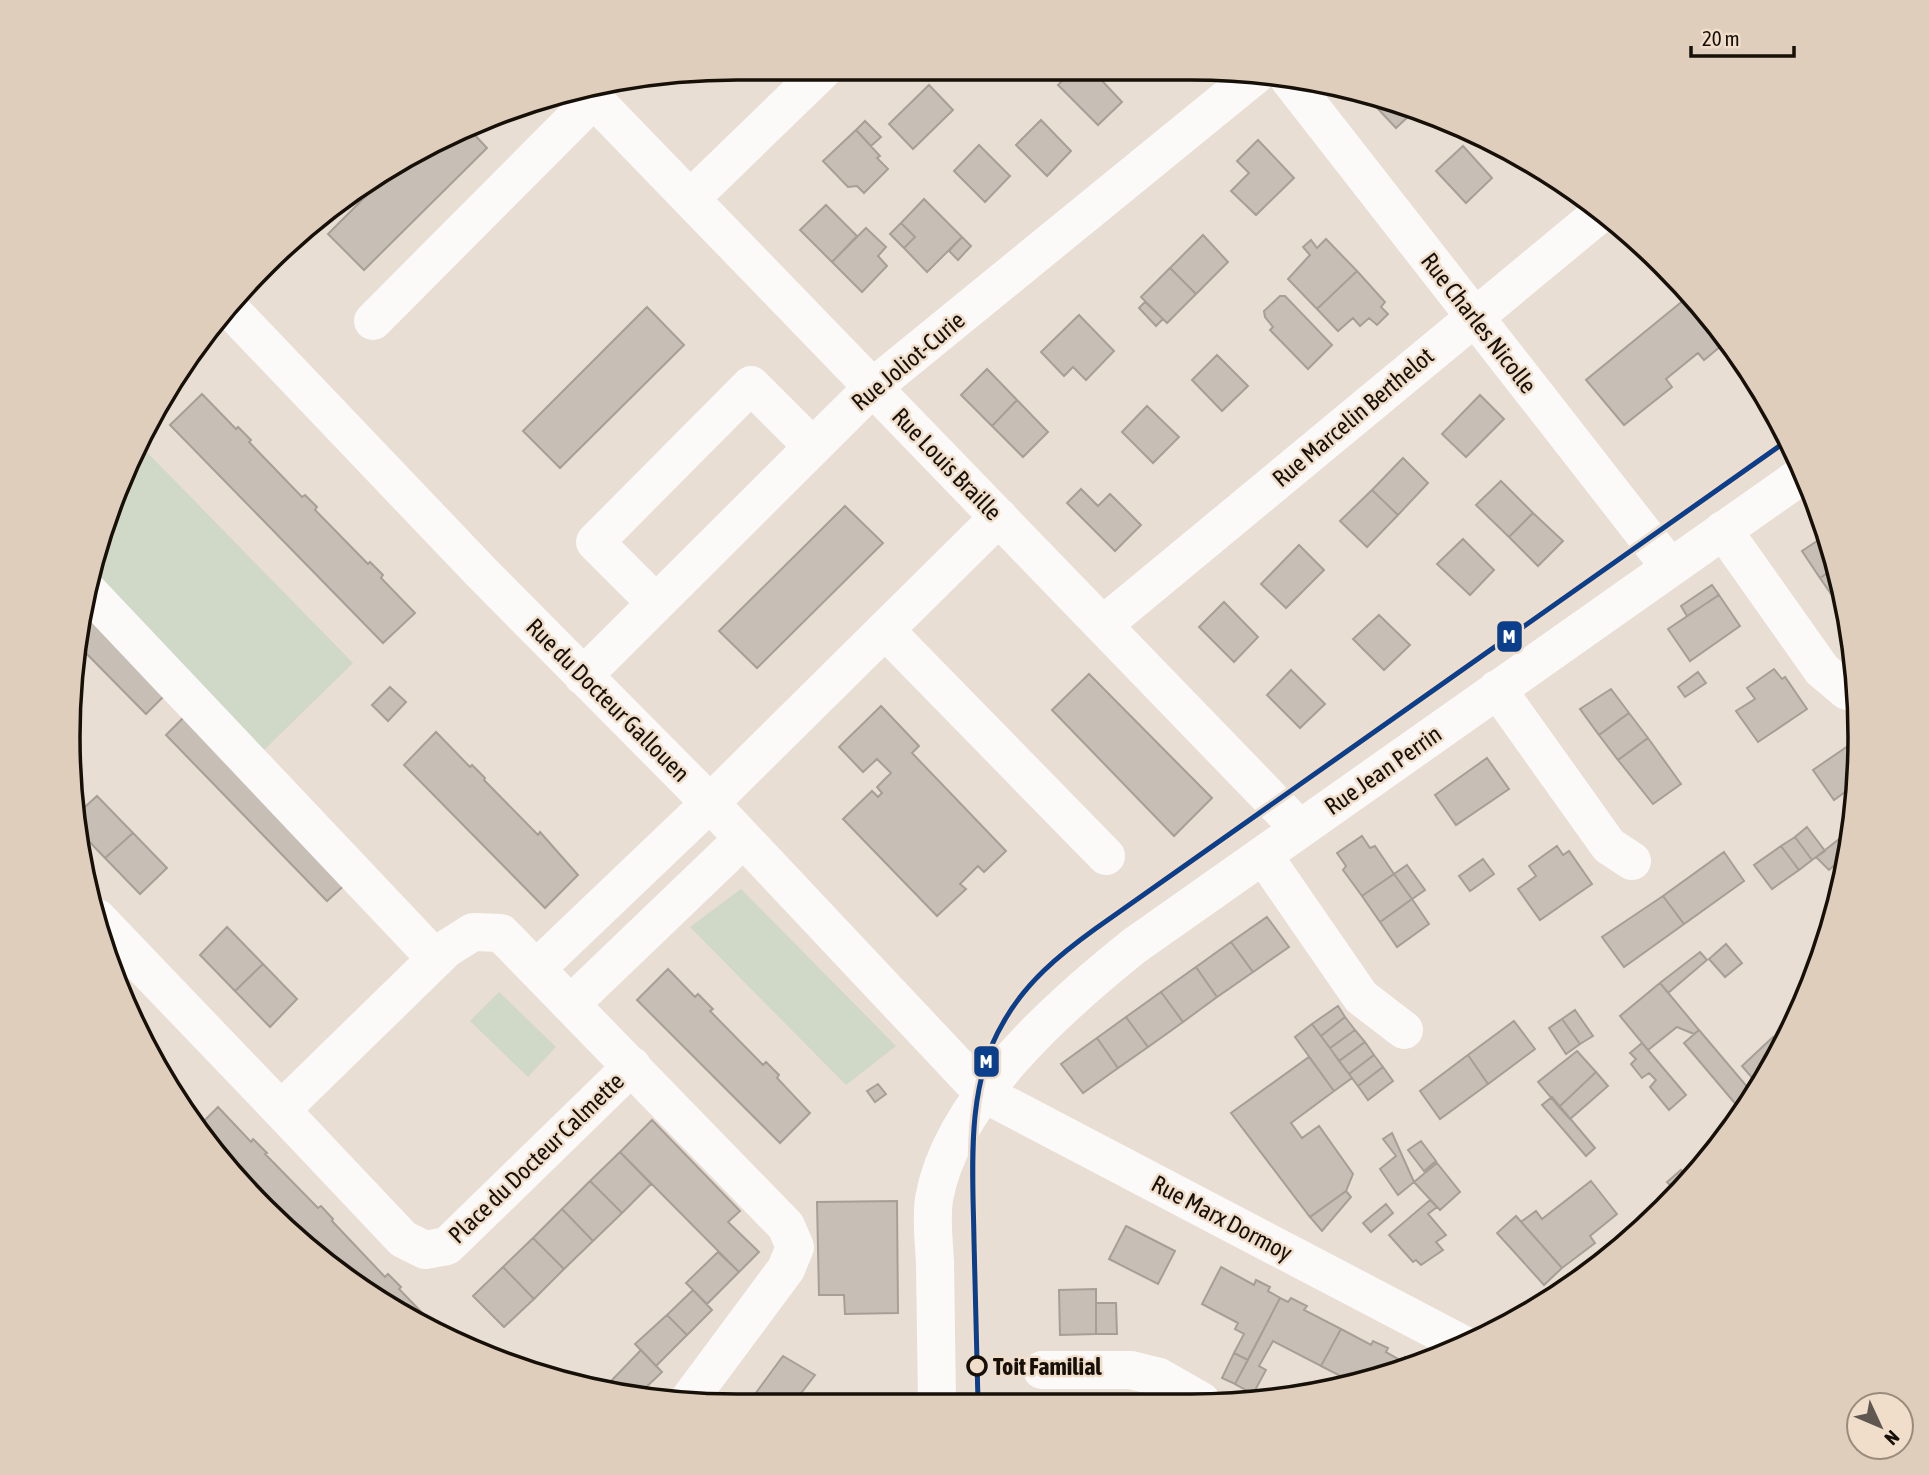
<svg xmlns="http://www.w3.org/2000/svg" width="1929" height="1475" font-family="'Asap Condensed',sans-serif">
<rect width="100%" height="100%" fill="#e8ded3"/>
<path fill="#d0d8c7" d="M137,442L353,663L261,753L93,571Z
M741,889L896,1046L846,1085L690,927Z
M499,992L556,1047L528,1077L470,1021Z"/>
<path fill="#c7bfb6" stroke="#a79f97" stroke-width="2" d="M1074,69H1091L1122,102L1098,125L1058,85Z
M929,85L953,110L913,149L889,124Z
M1368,92L1415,110L1396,128L1365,95Z
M1041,120L1071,151L1047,176L1016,145Z
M865,121L881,137L871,146L856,130Z
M470,130L487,148L364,270L328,234L405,157Z
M856,130L880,156L877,158L888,169L864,193L857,186L848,187L823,161Z
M1258,140L1294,178L1256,215L1231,191L1249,173L1237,161Z
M979,145L1010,176L985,202L954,171Z
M1463,146L1492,178L1466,203L1436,171Z
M924,199L962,237L927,272L904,248L915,237L901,223Z
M826,205L857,236L832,262L800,230Z
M901,223L915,237L904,248L890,234Z
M866,228L886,247L878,256L887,266L862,292L832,262Z
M1203,235L1228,262L1196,294L1170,268Z
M962,237L971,246L958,260L949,251Z
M1326,239L1357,271L1317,309L1288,279L1310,255L1303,247L1311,240L1317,248Z
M1170,268L1196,294L1167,323L1141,297Z
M1357,271L1385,302L1381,307L1388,314L1377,325L1369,318L1360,326L1353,318L1338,331L1317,309Z
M1280,296H1285L1332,345L1308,369L1270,330L1273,327L1265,317L1264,311Z
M1685,299L1726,342L1704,360L1698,353L1666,379L1672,387L1624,425L1586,380Z
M1145,302L1163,319L1156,326L1139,308Z
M647,307L684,345L560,468L523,431Z
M1079,315L1114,351L1086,380L1073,367L1064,376L1041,352Z
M1217,355L1248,386L1222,411L1192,380Z
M987,369L1017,400L992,426L961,395Z
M202,394L236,429L238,427L251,440L249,442L302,497L305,495L317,507L315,510L368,564L370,562L383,575L381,578L415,613L383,643L170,425Z
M1480,395L1504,419L1466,457L1442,434Z
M1017,400L1048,432L1023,457L992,426Z
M1147,406L1179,437L1153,463L1122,432Z
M1403,458L1428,483L1398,515L1372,490Z
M1501,481L1533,513L1509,537L1476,505Z
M1081,489L1098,506L1110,494L1141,525L1115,551L1067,503Z
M1372,490L1398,515L1367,547L1340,521Z
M845,506L883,543L757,668L719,631Z
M1533,513L1563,541L1538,566L1509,537Z
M1826,535L1836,567L1820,578L1802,551Z
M1463,539L1494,570L1470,595L1437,564Z
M1299,545L1324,570L1286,608L1261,584Z
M1836,567L1846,600L1838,604L1820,578Z
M1712,585L1719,595L1687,616L1681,606Z
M1719,595L1740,626L1690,661L1668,629Z
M1224,602L1258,637L1234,662L1199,627Z
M81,607L166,694L146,714L79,646Z
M1379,615L1410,645L1384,670L1353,639Z
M1774,669L1782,679L1785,677L1807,709L1758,742L1736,711L1755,699L1747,688Z
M1291,670L1325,704L1300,728L1267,695Z
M1698,672L1706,683L1685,697L1678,687Z
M1089,674L1212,798L1174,836L1052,710Z
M390,687L406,702L388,721L372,705Z
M1611,689L1629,713L1599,735L1580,709Z
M881,706L919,746L912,753L1006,851L984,872L978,866L960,884L966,889L937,916L843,819L872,791L878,797L882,793L877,787L891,773L877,759L863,772L839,747Z
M1629,713L1648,738L1618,760L1599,735Z
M187,714L349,881L327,901L166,735Z
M436,732L470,767L472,765L485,778L484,780L538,835L540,832L578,875L545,908L404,765Z
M1861,737L1856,784L1834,800L1813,770Z
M1648,738L1681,784L1653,804L1618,760Z
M1487,758L1509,789L1456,825L1435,795Z
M97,796L133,833L105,858L80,832L76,815Z
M1807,827L1825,851L1812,860L1795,837Z
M1852,829L1849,853L1829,870L1816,857Z
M133,833L167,868L140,894L105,858Z
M1362,836L1370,848L1375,846L1394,874L1362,896L1343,870L1346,866L1337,853Z
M1795,837L1812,860L1799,870L1781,846Z
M1557,846L1563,855L1569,851L1592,884L1540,920L1518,889L1536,876L1529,866Z
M1781,846L1799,870L1772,889L1754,865Z
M1724,852L1744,881L1684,924L1663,896Z
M1483,859L1494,874L1470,891L1459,876Z
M1407,865L1425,890L1412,899L1394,874Z
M1394,874L1412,899L1380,922L1362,896Z
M1663,896L1684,924L1624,967L1602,937Z
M1412,899L1429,924L1397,947L1380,922Z
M1267,917L1289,947L1253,972L1231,942Z
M227,927L263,964L235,991L200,955Z
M1231,942L1253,972L1217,997L1196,967Z
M1726,944L1742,963L1725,977L1709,959Z
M1700,952L1707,960L1668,993L1660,983Z
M263,964L297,999L270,1027L235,991Z
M1196,967L1217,997L1183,1022L1161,992Z
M668,969L695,997L698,994L713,1009L710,1011L763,1065L766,1062L779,1075L777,1078L810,1113L780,1143L637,1000Z
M1660,983L1699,1030L1694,1034L1677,1027L1648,1050L1620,1016Z
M1161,992L1183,1022L1148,1047L1126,1017Z
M1338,1006L1345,1017L1321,1036L1312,1024Z
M1575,1010L1593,1036L1580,1044L1562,1019Z
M1126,1017L1148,1047L1118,1068L1097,1038Z
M1345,1017L1355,1030L1330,1048L1321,1036Z
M1562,1019L1580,1044L1566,1054L1549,1028Z
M1514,1021L1535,1049L1488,1084L1468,1055Z
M1312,1024L1352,1078L1334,1091L1295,1037Z
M1355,1030L1365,1042L1339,1061L1330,1048Z
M1699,1030L1755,1096L1744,1114L1684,1043Z
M1773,1037L1781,1047L1760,1087L1742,1066Z
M1097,1038L1118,1068L1083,1093L1061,1064Z
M1365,1042L1374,1055L1349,1074L1339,1061Z
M1642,1043L1686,1095L1669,1110L1650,1087L1656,1080L1649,1073L1642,1078L1631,1064L1636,1059L1630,1053Z
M1577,1051L1596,1072L1559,1107L1538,1082Z
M1374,1055L1383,1067L1358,1086L1349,1074Z
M1468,1055L1488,1084L1440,1119L1420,1091Z
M1309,1057L1334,1091L1291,1123L1302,1138L1319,1126L1353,1174L1346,1191L1310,1217L1231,1113Z
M1383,1067L1393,1081L1368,1100L1358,1086Z
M1596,1072L1608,1086L1570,1119L1559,1107Z
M878,1084L886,1094L875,1102L867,1091Z
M1552,1097L1595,1148L1586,1156L1542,1105Z
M218,1107L251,1142L253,1139L267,1153L265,1154L318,1208L321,1206L333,1219L332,1221L385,1277L388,1274L401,1287L399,1289L432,1323L428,1327L366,1294L265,1211L197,1128Z
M652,1120L740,1211L728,1222L759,1252L739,1272L620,1152Z
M1392,1133L1414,1182L1398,1195L1380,1169L1396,1156L1383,1139Z
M1421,1141L1436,1161L1424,1171L1408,1150Z
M620,1152L651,1184L622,1213L590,1181Z
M1437,1163L1460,1192L1440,1210L1414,1182Z
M1681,1170L1688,1178L1675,1190L1667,1182Z
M590,1181L622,1213L593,1241L562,1209Z
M1591,1181L1617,1214L1590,1236L1595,1243L1562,1268L1521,1222L1536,1211L1542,1219Z
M1346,1191L1351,1197L1322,1231L1310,1217Z
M1430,1200L1437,1207L1428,1214L1446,1235L1436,1242L1443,1250L1421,1265L1416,1260L1413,1262L1389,1235Z
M897,1201L898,1313L845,1314L844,1295H819L817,1202Z
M1386,1204L1393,1213L1371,1232L1363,1223Z
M562,1209L593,1241L564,1269L533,1238Z
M1516,1216L1562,1268L1544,1285L1497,1233Z
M1126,1226L1175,1251L1158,1284L1109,1259Z
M533,1238L564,1269L534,1299L503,1267Z
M718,1252L739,1272L707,1304L686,1283Z
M503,1267L534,1299L504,1327L473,1296Z
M1221,1267L1254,1285L1256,1280L1270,1287L1268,1291L1280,1298L1248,1360L1234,1353L1244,1334L1235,1329L1238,1323L1202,1304Z
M1096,1289V1334L1060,1335L1059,1290Z
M693,1290L712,1310L687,1335L667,1315Z
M1280,1298L1288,1302L1291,1298L1307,1306L1304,1310L1341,1329L1321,1366L1273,1341L1259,1366L1266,1370L1253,1394L1235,1384Z
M1096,1303H1116L1117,1334H1096Z
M667,1315L687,1335L656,1366L635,1344Z
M1341,1329L1371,1345L1373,1341L1388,1348L1386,1352L1398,1359L1390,1375L1354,1383L1321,1366Z
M641,1350L662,1372L636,1397L626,1395L612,1380Z
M1234,1353L1248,1360L1235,1384L1222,1378Z
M783,1356L815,1375L795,1401H750Z
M1405,1357L1420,1365L1390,1375L1398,1359L1403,1362Z
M612,1380L626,1395L603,1388Z"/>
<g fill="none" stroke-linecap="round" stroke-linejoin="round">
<path stroke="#fcfaf8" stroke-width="38" d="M1289,79L1670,567
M584,89L1300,829
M691,198L825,68
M231,310L482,573L710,803L983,1093L1462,1344
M373,321L594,99
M1723,530L1822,670L1847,691
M87,590L436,959
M656,603L595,542L751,385L813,447
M1103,625L1603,211
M885,630L1106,856
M583,676L873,387L1258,73
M1497,689L1609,846L1632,861
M1263,855L1361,997L1404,1030
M97,918L281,1110
M536,969L710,803L999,517
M571,1004L743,839
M632,1066L447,1246L425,1250L403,1239L281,1110L446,949L473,932L501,933L786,1226L795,1247L786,1269L688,1401
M1042,1370H1131L1159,1377L1201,1401
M937,1401C936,1355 936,1309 935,1263C934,1242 931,1219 934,1199C951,1101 1059,1006 1134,946L1805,473"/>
<g stroke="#f0decb" stroke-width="10">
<path id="tram-1" d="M978,1401C977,1348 975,1295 974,1241C973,1170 965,1087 1003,1023C1025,983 1059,955 1095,929L1788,440"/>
</g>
<use href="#tram-1" stroke="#0b3e8b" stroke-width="5"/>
</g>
<circle fill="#f0decb" stroke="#161009" stroke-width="3.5" cx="977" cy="1366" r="9"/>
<g text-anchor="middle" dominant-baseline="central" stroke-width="5" stroke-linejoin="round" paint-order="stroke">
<g font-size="24" fill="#161009" stroke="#f0decb">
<text transform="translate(1479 323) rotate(52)">Rue Charles Nicolle</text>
<text transform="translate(908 361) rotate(-40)">Rue Joliot-Curie</text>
<text transform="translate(1353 417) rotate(-40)">Rue Marcelin Berthelot</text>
<text transform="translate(947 464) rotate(46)">Rue Louis Braille</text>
<text transform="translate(608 700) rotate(45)">Rue du Docteur Gallouen</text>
<text transform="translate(1383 770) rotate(-35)">Rue Jean Perrin</text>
<text transform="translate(536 1158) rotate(-44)">Place du Docteur Calmette</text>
<text transform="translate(1222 1218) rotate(28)">Rue Marx Dormoy</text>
</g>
<g font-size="24" font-weight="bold" fill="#161009" stroke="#f0decb" text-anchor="start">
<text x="993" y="1366">Toit Familial</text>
</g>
</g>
<path d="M0 0H1929V1475H0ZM737 80H1191A657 657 0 0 1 1848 737V737A657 657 0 0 1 1191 1394H737A657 657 0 0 1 80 737V737A657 657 0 0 1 737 80Z" fill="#dfcebb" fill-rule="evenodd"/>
<path fill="none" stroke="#161009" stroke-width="3.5" d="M737 80H1191A657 657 0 0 1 1848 737V737A657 657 0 0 1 1191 1394H737A657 657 0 0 1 80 737V737A657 657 0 0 1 737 80Z"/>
<g stroke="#f0decb" stroke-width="2.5">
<rect x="1496" y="620" width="27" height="33" rx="7" fill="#0b3e8b"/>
<rect x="973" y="1045" width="27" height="33" rx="7" fill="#0b3e8b"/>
</g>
<g font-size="19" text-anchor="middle" font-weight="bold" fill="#fff">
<text x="1509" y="643">M</text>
<text x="986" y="1068">M</text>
</g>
<g transform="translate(1880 1426) rotate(134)"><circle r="33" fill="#f0decb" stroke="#998c7d" stroke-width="2"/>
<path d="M0-5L12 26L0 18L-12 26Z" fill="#605850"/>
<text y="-10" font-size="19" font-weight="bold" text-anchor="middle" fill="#161009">N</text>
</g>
<path d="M1691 46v10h103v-10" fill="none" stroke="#161009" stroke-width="3.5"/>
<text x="1702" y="46" font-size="21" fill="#161009" stroke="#f0decb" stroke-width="5" paint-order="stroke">20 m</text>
</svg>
